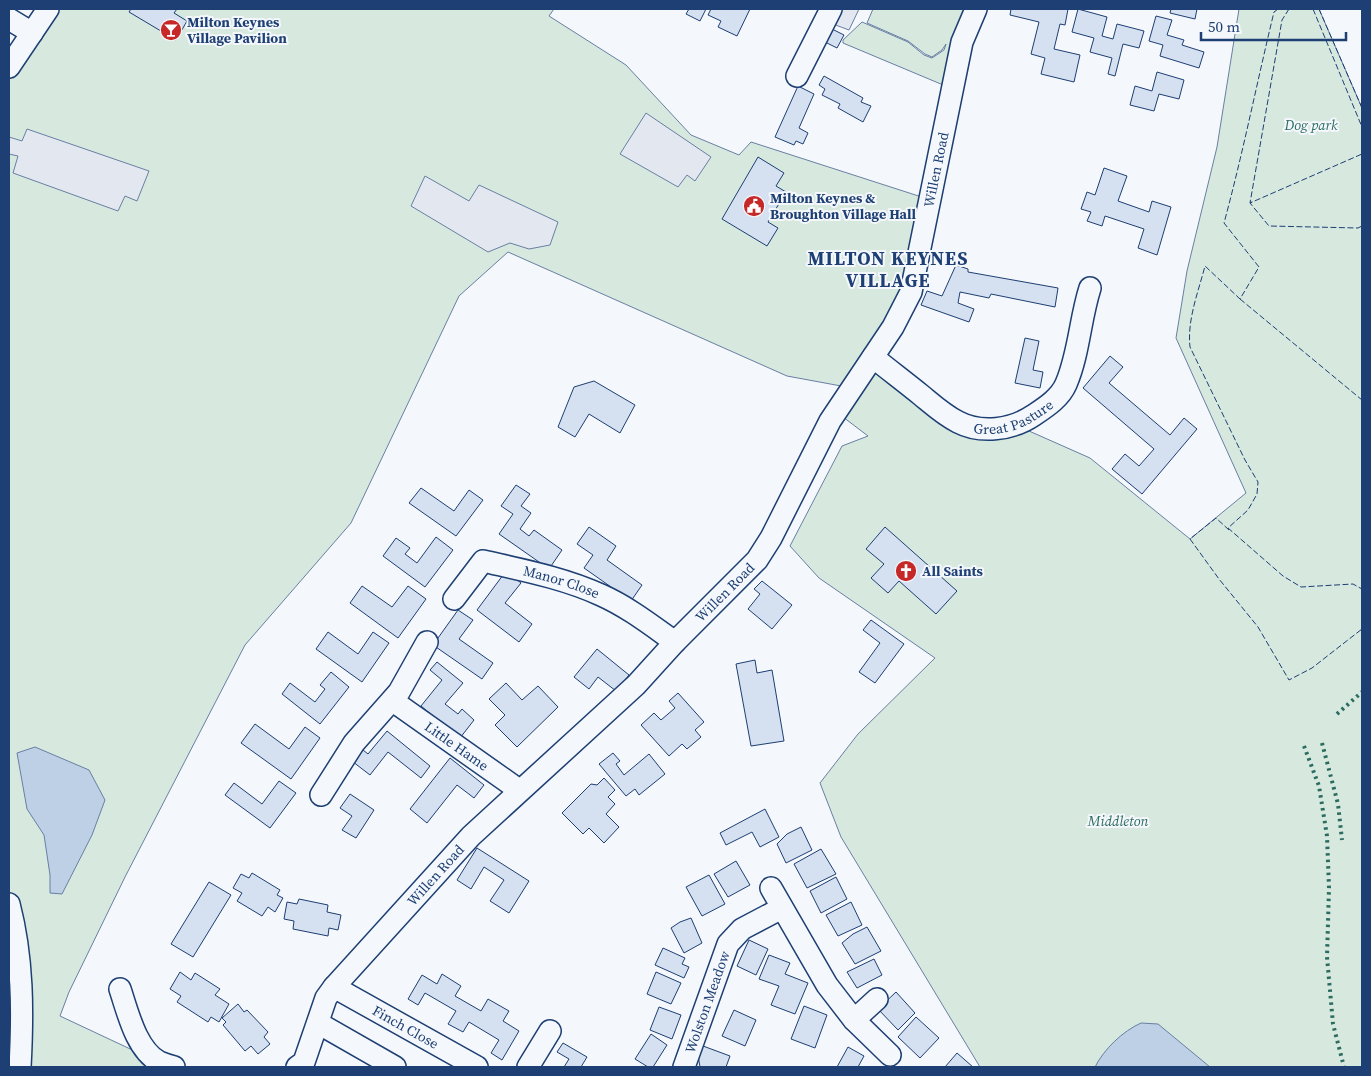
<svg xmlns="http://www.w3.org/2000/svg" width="1371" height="1076" font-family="'Source Serif 4',serif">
<rect width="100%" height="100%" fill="#f4f7fb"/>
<path fill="#d7e8df" stroke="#687fa3" d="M56,9H554L549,16L626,65L691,135L739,155L751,142L931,200L906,303L852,388L787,376L508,252L459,296L351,523L245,645L125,877L69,992L60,1016L158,1062L174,1067H9V80Z
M873,9H972L948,87L843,43V40L862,22L908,42L924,55L932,58L944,50L946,44L942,50L932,57L925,54L908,41L867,23Z
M1239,9H1319L1362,108V1067H980L841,837L820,783L858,734L935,658L819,578L790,546L842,446L868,436L843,417L875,367L940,418L1020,427L1090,458L1190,539L1246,493L1176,338L1187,271L1217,147Z"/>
<path fill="#e3e8f0" stroke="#687fa3" d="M830,9H859L849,30L825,21Z
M646,113L711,157L695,181L687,175L678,187L620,154Z
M27,129L149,171L137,201L125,196L118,211L13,173L18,156L9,154V137L22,141Z
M425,176L469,201L479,185L558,222L550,245L529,249L510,243L488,252L411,206Z"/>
<path fill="#bed0e5" stroke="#687fa3" d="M35,747L89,770L105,800L92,835L62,894L50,893V875L44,835L27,809L17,753Z
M1141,1023L1158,1024L1210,1067H1095C1104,1049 1123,1031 1141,1023Z"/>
<path fill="#d5e0f0" stroke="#1d3f73" d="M131,9H177L174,13L187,21L176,40L129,12Z
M689,9H706L700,21L686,14Z
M711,9H750L737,36L718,27L721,21L708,15Z
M1011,9H1068L1065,25L1060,24L1054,49L1080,55L1074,82L1041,74L1045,58L1031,54L1039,22L1010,15Z
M1078,9L1107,17L1102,36L1113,39L1117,24L1144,31L1139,48L1123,44L1115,76L1108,74L1112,58L1090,52L1094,38L1072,32Z
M1171,9H1197L1195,19L1170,13Z
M1156,16L1172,20L1167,35L1184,40L1182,45L1204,52L1199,68L1160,56L1163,45L1149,41Z
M828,27L844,35L837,48L821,40Z
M1157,72L1184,80L1179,99L1159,94L1154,111L1130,105L1135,86L1152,91Z
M824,76L863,98L861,102L871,106L863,122L838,108L840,104L822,95L825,89L819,85Z
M798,86L814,94L799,128L808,133L803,144L796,141L794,145L775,137Z
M758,157L784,173L776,186L786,192L768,222L778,228L767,246L722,219Z
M1104,168L1127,176L1118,201L1149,212L1152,201L1171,207L1157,255L1138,248L1144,229L1105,216L1102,226L1087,221L1091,212L1081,209L1087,192L1095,195Z
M956,265L968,269V272L1058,288L1055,307L991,294L989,298L960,292L958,303L974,309L969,322L921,305L927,291L942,296Z
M1025,338L1039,341L1033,370L1043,372L1040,388L1015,383Z
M1110,356L1123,367L1109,383L1170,435L1184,418L1197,429L1142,494L1112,469L1125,454L1139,466L1154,449L1083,388Z
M594,381L635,405L620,433L589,414L575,437L558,427L574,387Z
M516,485L530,494L521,506L531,513L520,529L529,536L534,530L562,550L549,569L499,534L513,514L501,506Z
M421,488L454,511L469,490L483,500L456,536L409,503Z
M589,527L616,546L607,560L642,585L631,601L584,568L593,555L577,544Z
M885,527L957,591L936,614L899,581L888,593L871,578L884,564L866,549Z
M436,537L453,550L425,587L383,556L396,538L410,548L405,554L417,563Z
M506,571L521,583L505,603L532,624L519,642L477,610Z
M762,581L792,605L772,629L748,609L760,594L754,589Z
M362,586L392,607L408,586L426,599L398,638L350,603Z
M458,610L473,620L459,639L493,663L482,679L433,645Z
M871,620L904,644L875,683L859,672L880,643L863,630Z
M328,632L358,654L373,632L389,643L362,682L316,649Z
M597,649L629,675L616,691L598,677L589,689L574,677Z
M755,660L757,673L772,670L784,741L751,746L736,664Z
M437,662L463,683L445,704L458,714L462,709L474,720L460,738L421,706L442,680L430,670Z
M331,672L349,687L320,724L282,694L290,683L315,702L325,689L320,685Z
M506,683L522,700L538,686L558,707L517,747L495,725L505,715L489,699Z
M678,693L704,722L695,730L701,737L687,749L682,744L669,756L641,725L654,713L661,720L675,708L669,701Z
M255,724L289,749L305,727L320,738L291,779L241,743Z
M387,731L430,766L421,778L388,752L370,775L348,758L358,746L368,754Z
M613,753L620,761L616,764L624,775L649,754L665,774L639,795L635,789L626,796L599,764Z
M450,758L484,785L474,798L457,785L427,823L410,809Z
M604,778L615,790L608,797L615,804L606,814L619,827L604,843L589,828L583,834L562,813L591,784L597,785Z
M279,781L296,793L270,828L225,795L234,783L262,804Z
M350,794L374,810L356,838L342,830L352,816L340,808Z
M765,809L779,837L760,847L752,832L726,845L720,833Z
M801,827L812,850L786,863L777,844L787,834Z
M477,848L529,881L509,913L490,901L504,880L484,867L471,889L457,880Z
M821,849L836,874L807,888L794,864Z
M736,861L750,885L728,897L714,874Z
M252,873L280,890L277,895L283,898L275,912L268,907L262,916L237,901L242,893L233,888L241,874L249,878Z
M709,875L725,904L702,916L686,887Z
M836,877L847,899L821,913L810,891Z
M209,882L231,895L193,957L171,944Z
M299,899L328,905L327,912L341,915L338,930L329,928L328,936L293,929L294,921L284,919L287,902L297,904Z
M851,902L862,925L838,936L826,915Z
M691,918L702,943L684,953L671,928L680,922Z
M867,927L881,951L855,964L842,943L853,934Z
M749,940L768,949L756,975L737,966Z
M663,948L685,958L682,964L689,967L684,978L655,965Z
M769,955L790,963L785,974L808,983L795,1014L771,1005L779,986L759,979Z
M874,959L882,975L857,988L847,972Z
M180,972L191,980L195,973L220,989L215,995L229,1004L219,1022L211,1017L208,1022L177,1002L181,996L170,989Z
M656,972L681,983L671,1004L647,994Z
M442,974L461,986L455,996L481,1011L488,999L509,1011L503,1021L519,1031L502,1060L491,1053L499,1040L469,1022L463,1032L448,1024L456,1011L425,993L418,1005L408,999L422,975L437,984Z
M896,992L915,1013L898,1030L878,1009Z
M238,1004L244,1012L247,1010L268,1032L264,1037L270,1044L258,1054L251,1046L245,1051L223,1025L226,1022L222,1018Z
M804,1006L827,1015L815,1048L791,1039Z
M659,1007L681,1015L672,1039L650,1030Z
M734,1010L756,1020L745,1046L722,1036Z
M916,1017L939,1038L920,1058L898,1037Z
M651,1034L667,1045L653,1067H648L635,1059Z
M563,1043L587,1057L581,1067H564L569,1059L557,1052Z
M703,1046L730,1056L726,1067H700L698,1055Z
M848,1047L864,1056L858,1067H837Z
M957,1053L973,1067H945Z"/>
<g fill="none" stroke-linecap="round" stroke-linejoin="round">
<g stroke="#1d3f73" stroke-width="24">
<g id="minor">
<path d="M9,19L32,33"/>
<path d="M9,67L48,9"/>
<path d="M797,76L831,9"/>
<path id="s1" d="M873,357C889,370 905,382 921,395C932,404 944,415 958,422C981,434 1012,430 1034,415C1046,407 1060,398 1066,384C1079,354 1080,319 1090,288"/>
<path id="s2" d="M454,599L483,561C522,570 564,578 601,595C628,607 651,625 675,642"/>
<path id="s3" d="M393,701L519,790"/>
<path d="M321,795L354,743L399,692L427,642"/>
<path d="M771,888L827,985L854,1020L890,1055"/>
<path d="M9,904C23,958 23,1012 20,1067"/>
<path id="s4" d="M334,987L477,1067"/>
<path d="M120,989C128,1013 136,1049 159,1062C164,1064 170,1066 174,1067"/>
<path d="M854,1020L877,999"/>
<path d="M318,1023L395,1067"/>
<path id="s5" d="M297,1067L304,1062L326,998L334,987L471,836L636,685L675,642L757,560L771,538L830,421L893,327L911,292L962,42L976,9"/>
<path d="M528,1067L550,1031"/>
<path id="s6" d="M684,1067L728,944L742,929L782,908"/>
</g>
</g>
<use href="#minor" stroke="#f4f7fb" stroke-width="21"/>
<path stroke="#2c6c60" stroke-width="4" stroke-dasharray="2.5 4" stroke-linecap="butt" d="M1337,714L1362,692
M1322,743L1338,804L1342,840
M1304,746L1319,786L1327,836L1329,888L1327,957L1333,1024L1344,1067"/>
<path stroke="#1d3f73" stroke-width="1" stroke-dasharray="6 2.5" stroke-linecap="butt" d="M1278,9L1274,12C1257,82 1243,153 1224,223L1259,267L1240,299L1205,266C1198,293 1187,320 1190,347L1245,460L1258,482L1257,494L1248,510L1228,528L1283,576L1301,587L1353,584L1362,589
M1289,9L1282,20L1250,203L1362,154
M1313,9L1362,127
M1319,9L1362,108
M1252,202L1250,203L1269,226L1358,228L1362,226
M1240,299L1362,400
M1229,530L1216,518L1190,539L1219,579L1258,627L1289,680L1312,668L1362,629"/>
</g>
<defs>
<g id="bar-disc" transform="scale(1.125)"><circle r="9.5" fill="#c62828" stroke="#f4f7fb"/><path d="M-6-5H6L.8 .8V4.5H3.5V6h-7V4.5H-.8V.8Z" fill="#fff"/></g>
<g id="civic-disc" transform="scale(1.125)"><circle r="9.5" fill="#c62828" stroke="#f4f7fb"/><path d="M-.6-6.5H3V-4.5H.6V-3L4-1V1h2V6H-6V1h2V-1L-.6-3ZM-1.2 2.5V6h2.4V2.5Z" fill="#fff"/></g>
<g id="church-disc" transform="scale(1.125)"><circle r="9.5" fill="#c62828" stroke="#f4f7fb"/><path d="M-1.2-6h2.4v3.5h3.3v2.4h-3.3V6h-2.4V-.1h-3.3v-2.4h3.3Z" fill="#fff"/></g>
</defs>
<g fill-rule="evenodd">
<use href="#bar-disc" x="171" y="30"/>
<use href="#civic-disc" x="754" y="206"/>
<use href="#church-disc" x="906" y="571"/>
</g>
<g text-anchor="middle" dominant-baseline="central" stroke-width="4" stroke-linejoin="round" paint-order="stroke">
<g font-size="14" font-weight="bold" fill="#1d3f73" stroke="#f4f7fb" text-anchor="start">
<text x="187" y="22">Milton Keynes<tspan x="187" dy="16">Village Pavilion</tspan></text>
<text x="770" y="198">Milton Keynes &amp;<tspan x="770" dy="16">Broughton Village Hall</tspan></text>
<text x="922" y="571">All Saints</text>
</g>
<g font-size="14" font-style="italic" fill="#2c6c60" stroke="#f4f7fb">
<text x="1311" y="125">Dog park</text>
<text x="1118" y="821">Middleton</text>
</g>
<g font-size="14" fill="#1d3f73" stroke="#f4f7fb">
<text stroke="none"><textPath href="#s5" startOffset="1126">Willen Road</textPath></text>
<text stroke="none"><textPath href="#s1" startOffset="166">Great Pasture</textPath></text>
<text stroke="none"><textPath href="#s2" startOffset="129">Manor Close</textPath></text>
<text stroke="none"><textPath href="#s5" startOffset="646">Willen Road</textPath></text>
<text stroke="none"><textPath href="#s3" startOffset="78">Little Hame</textPath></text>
<text stroke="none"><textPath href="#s5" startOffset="241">Willen Road</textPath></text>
<text stroke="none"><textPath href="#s6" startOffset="69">Wolston Meadow</textPath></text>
<text stroke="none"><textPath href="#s4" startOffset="82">Finch Close</textPath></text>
</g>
<g font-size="19" font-weight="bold" letter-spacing="1" fill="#1d3f73" stroke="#f4f7fb">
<text x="888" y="258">MILTON KEYNES<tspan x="888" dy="22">VILLAGE</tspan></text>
</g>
</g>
<rect width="1371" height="1076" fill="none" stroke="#1d3f73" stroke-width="20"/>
<path d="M1201 32v8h145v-8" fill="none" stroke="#1d3f73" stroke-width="2.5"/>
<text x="1208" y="32" font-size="15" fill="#1d3f73" stroke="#f4f7fb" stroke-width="4" paint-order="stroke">50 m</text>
</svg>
